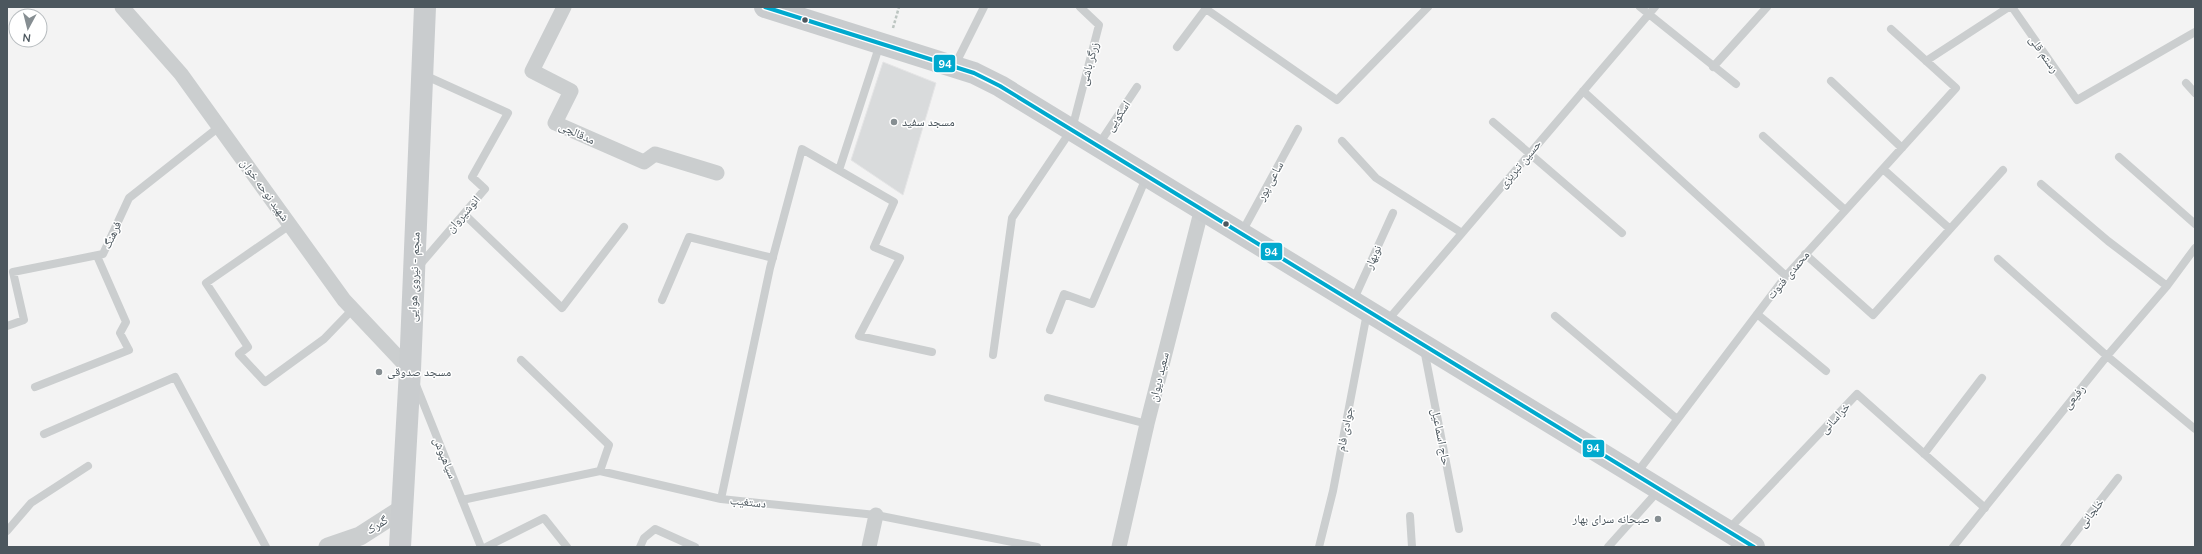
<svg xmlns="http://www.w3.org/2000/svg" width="2202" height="554" font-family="'Nunito Sans','Noto Naskh Arabic',sans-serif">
<rect width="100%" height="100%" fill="#f3f3f3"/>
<path fill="#d9dbdc" stroke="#e5e5e6" d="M883,62L936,83L903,195L851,160Z"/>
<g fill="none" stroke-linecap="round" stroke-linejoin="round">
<path stroke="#bcc5c1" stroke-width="2.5" stroke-dasharray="3 2" stroke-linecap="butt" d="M893,28L899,7"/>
<path stroke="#cbcecf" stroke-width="8" d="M1640,7L1736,84
M2012,7L2077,100L2195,32
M1206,9L1337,100L1428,7
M1177,47L1207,7
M1926,61L2009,7
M955,65L984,7
M1713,67L1767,7
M1831,81L1902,148
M2186,83L2195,93
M1583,91L1786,276
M1493,122L1622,233
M1763,136L1845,210
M1342,141L1376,178L1462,233
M1099,144L1137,87
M2119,157L2195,224
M1883,169L1950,229
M839,170L880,44
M2041,184L2108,241L2167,286
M464,214L562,308L624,227
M290,225L206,283L248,347L239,354L265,382L324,339L353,309
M1242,232L1298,129
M1805,254L1873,315L2003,170
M1998,259L2107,356L2195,429
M419,266L485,189L472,177L508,113L424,75
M662,300L689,237L773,258
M1353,301L1393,213
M1757,314L1826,371
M1555,316L1677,419
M1387,321L1655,7
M7,326L24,320L13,272L103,254L129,198L219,127
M1050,330L1064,294L1092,304L1146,178
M1424,349L1459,529
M993,355L1012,218L1072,129L1099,25L1080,7
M521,360L609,445L600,471
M416,385L481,547
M35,387L129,350L120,333L126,322L97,256
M1048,398L1147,424
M44,434L175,377L266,547
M1924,454L1982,378
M1636,474L1786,276L1956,88L1891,29
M721,499L770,268L802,149L894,202L874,247L900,258L859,336L932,352
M462,500L600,471L721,499L876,515L1037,547
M1410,516L1412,547
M1728,530L1857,394L1985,508
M7,531L31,503L88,466
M486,547L544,518L567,547
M640,547L644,538L655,529L695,547
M1319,547L1333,491L1367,313
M1608,547L1659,490
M1953,547L2107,356L2167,286L2195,248
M2064,547L2118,478"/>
<path stroke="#cbcecf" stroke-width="15" d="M122,7L181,74L344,300L410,370
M564,7L532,71L571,91L555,123L644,162L655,154L717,173
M869,547L876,515
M1119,547L1147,424L1202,208"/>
<path stroke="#cbcecf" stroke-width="19" d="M328,547L360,536L402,509"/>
<path stroke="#c9ccce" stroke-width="22" d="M765,7L974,73L1000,86L1754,547
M400,547L410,370L425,7"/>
<g stroke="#fff" stroke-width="7">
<path id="bus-1" d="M765,7L974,73L1000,86L1754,547"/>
</g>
<use href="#bus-1" stroke="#00a9ce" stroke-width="4"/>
</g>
<g fill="#4c575e" stroke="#fff" stroke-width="1.5">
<circle cx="805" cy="20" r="3.5"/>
<circle cx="1226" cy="224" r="3.5"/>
</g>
<g fill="#868e92" stroke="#fff" stroke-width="1.5">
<circle cx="894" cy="122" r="4"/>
<circle cx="379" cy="372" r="4"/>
<circle cx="1658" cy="519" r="4"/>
</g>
<g text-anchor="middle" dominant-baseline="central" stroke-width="3" stroke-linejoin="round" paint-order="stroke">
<g font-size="12" fill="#4c575e" stroke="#fff">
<text transform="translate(2044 54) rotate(55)">رستم قلی</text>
<text transform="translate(1089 64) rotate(-75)">زرگر باشی</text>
<text transform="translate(1118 116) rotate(-56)">اسکویی</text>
<text transform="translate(577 133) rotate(25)">مدقالچی</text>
<text transform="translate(1520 164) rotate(-50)">حسین تبریزی</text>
<text transform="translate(1270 181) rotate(-61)">ساعی پور</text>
<text transform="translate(265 190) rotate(54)">شهید نوحه خوان</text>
<text transform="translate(463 214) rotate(-49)">انوشیروان</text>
<text transform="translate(112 235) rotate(-65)">فرهنگ</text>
<text transform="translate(1373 257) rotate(-66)">نوبهار</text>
<text transform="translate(1788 275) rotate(-50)">محمدی فتوت</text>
<text transform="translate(414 277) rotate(-88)">منجم - نیروی هوایی</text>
<text transform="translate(1159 377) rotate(-76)">سعید دیوان</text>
<text transform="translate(2074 397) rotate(-51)">رفیعی</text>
<text transform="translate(1835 418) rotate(-47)">خراسانی</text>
<text transform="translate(1345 429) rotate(-79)">جوادی فام</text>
<text transform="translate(1441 437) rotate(79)">حاج اسماعیل</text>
<text transform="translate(445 458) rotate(68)">سیاهپوش</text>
<text transform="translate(748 502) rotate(6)">دستغیب</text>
<text transform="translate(2091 513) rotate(-52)">خلجانی</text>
<text transform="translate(377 525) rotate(-33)">گمرک</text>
</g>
<g font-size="12" fill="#4c575e" stroke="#fff" text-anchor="start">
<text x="902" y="122">مسجد سفید</text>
<text x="387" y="372">مسجد صدوقی</text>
<text x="1650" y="519" text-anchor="end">صبحانه سرای بهار</text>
</g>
</g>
<g stroke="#fff" stroke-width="1.5">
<rect x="933" y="54" width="23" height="19" rx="4" fill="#00a9ce"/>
<rect x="1260" y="242" width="23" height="19" rx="4" fill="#00a9ce"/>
<rect x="1582" y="439" width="23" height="19" rx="4" fill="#00a9ce"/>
</g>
<g font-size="11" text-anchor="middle" font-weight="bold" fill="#fff">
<text x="945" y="68">94</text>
<text x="1271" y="256">94</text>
<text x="1593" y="452">94</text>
</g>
<rect width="2202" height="554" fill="none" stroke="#4c575e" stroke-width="16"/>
<g transform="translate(28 28) rotate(187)"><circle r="19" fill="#ffffff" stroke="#b7bcbf"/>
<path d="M0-3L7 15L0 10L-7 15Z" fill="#868e92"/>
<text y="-6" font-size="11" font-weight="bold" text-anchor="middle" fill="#4c575e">N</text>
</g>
</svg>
